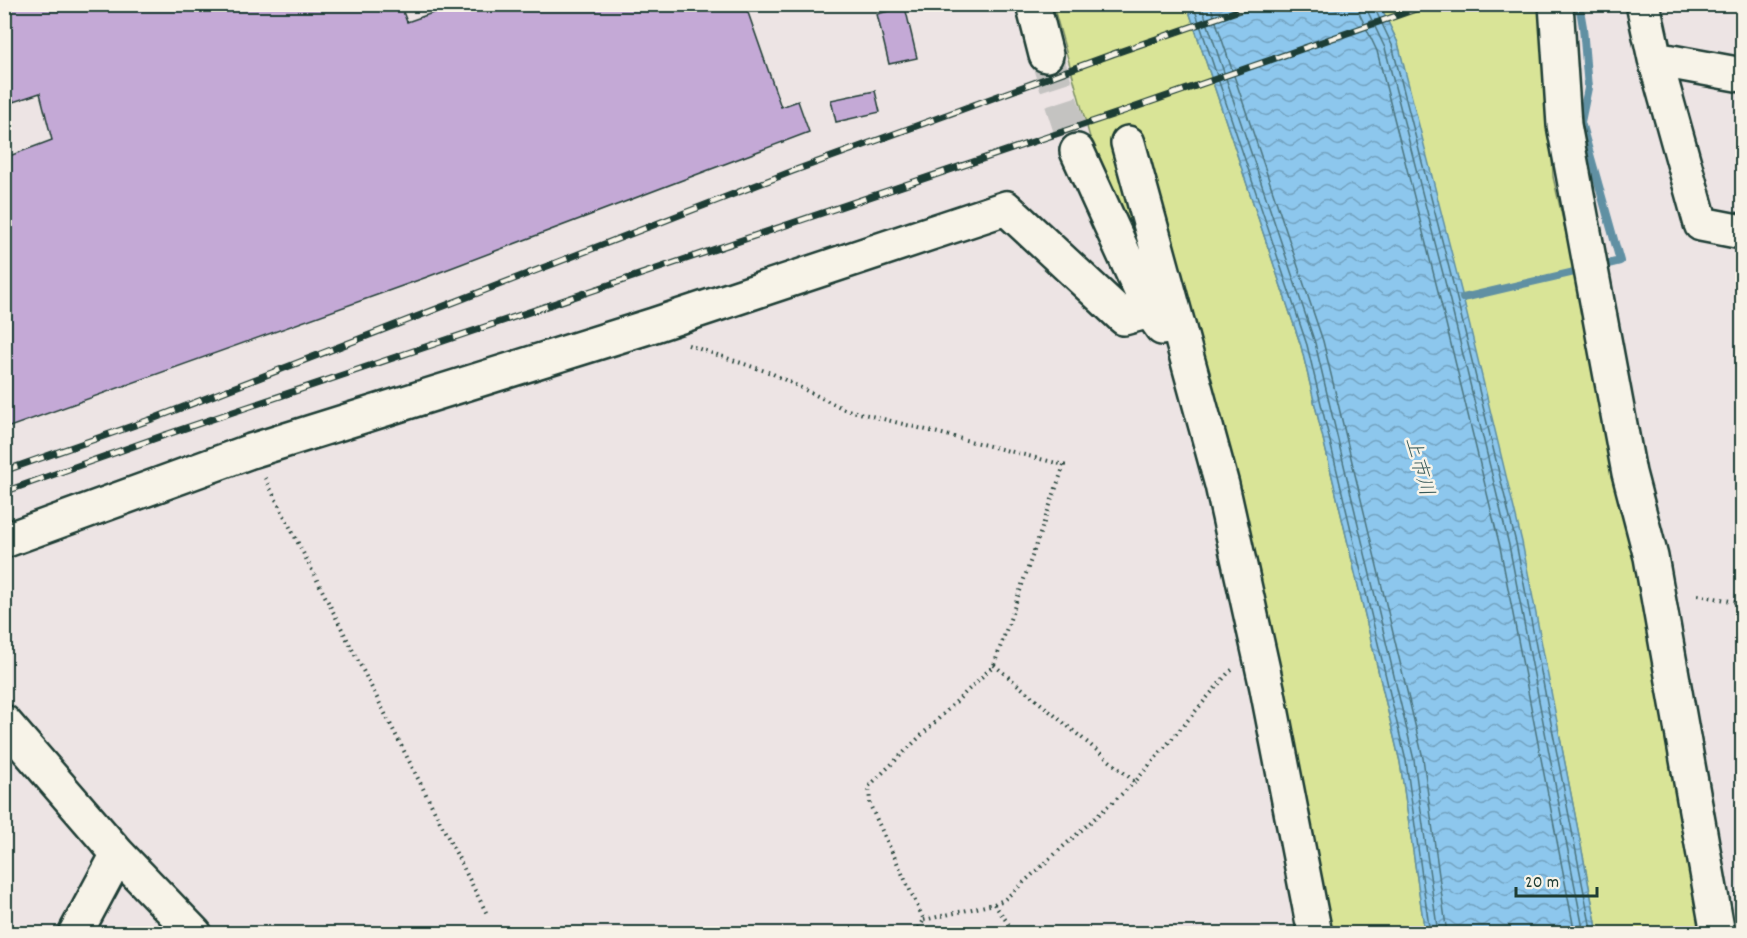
<svg xmlns="http://www.w3.org/2000/svg" width="1747" height="938" font-family="Dekko,'Klee One',sans-serif">
<defs>
<pattern id="water-waves" width="16" height="10" patternUnits="userSpaceOnUse" patternTransform="scale(1.5)"><rect width="16" height="10" fill="#8dc7ed"/><path d="M0 5q4-4 8 0t8 0" fill="none" stroke="#73a3c1"/></pattern>
</defs>
<rect width="100%" height="100%" fill="#ede4e4"/>
<filter id="ink" filterUnits="userSpaceOnUse"><feTurbulence type="fractalNoise" baseFrequency=".0167" numOctaves="2"/><feDisplacementMap in="SourceGraphic" scale="12" xChannelSelector="R" yChannelSelector="G"/><feConvolveMatrix kernelMatrix="1 2 1 2 8 2 1 2 1" color-interpolation-filters="sRGB"/></filter>
<g filter="url(#ink)">
<path fill="#d9e497" stroke="#7c9066" stroke-width="1.5" d="M1053,5H1187L1301,346L1400,762L1425,933H1327L1204,367L1101,177Z
M1380,5H1545L1553,177L1654,615L1708,933H1598L1558,728L1398,43Z"/>
<path fill="url(#water-waves)" stroke="#6190a3" stroke-width="1.5" d="M1187,5H1380L1398,43L1463,298L1522,542L1598,933H1425L1400,762L1301,346Z"/>
<g fill="none" stroke-linecap="round" stroke-linejoin="round">
<path stroke="#4b747e" stroke-width="1.5" d="M1193,4L1307,345L1406,761L1430,934
M1201,4L1315,343L1414,760L1438,934
M1210,4L1323,341L1423,758L1447,934
M1358,4L1360,15L1377,51L1441,303L1500,547L1575,934
M1367,4L1368,12L1385,48L1450,301L1509,545L1584,934
M1375,4V9L1392,45L1457,299L1516,543L1592,934"/>
<path stroke="#6190a3" stroke-width="8" d="M1579,4L1583,27L1588,88L1581,122L1620,261L1596,267
M1463,298L1583,270"/>
</g>
<path fill="#c4a9d6" stroke="#1f3d34" stroke-width="1.5" d="M4,4H400L407,22L458,4H745L781,107L798,101L809,132L427,277L4,429V158L52,140L40,93L4,105Z
M905,7L917,58L889,64L877,14Z
M875,91L880,112L836,122L831,100Z"/>
<g fill="none" stroke-linecap="round" stroke-linejoin="round">
<path stroke="#c4c3c1" stroke-width="33" stroke-dasharray="33 16" stroke-linecap="butt" d="M1046,55L1077,151"/>
<g stroke="#1f3d34" stroke-width="38">
<path id="minor" d="M1033,4L1046,55
M1556,4L1564,125L1629,473L1651,557L1718,934
M1643,4L1655,59L1701,224L1742,232
M1655,59L1742,75
M1128,143L1222,485L1267,688L1315,934
M1077,151L1150,311L1162,328
M4,541L251,451L654,325L1006,208L1124,318L1150,311
M4,722L118,854L195,934
M75,934L118,854"/>
</g>
<path stroke="#1f3d34" stroke-width="4" stroke-dasharray="1.5 4.5" stroke-linecap="butt" d="M688,345L771,373L844,409L1064,465L994,665L869,786L870,805L924,920L915,934
M265,478L488,916
M1698,595L1742,603
M994,665L1135,782L1229,672L1232,670
M994,904L1016,934
M924,920L994,904L1004,900L1135,782"/>
<use href="#minor" stroke="#f7f3e8" stroke-width="33"/>
<g stroke="#1f3d34" stroke-width="7">
<path id="rail" d="M4,471L155,418L793,171L1113,54L1257,4
M4,492L162,436L1130,109L1430,4"/>
</g>
<use href="#rail" stroke="#f7f3e8" stroke-width="4.5" stroke-dasharray="14" stroke-linecap="butt"/>
</g>
</g>
<g text-anchor="middle" dominant-baseline="central" stroke-width="5" stroke-linejoin="round" paint-order="stroke">
<g font-size="20" font-style="italic" fill="#355959" stroke="#f7f3e8">
<text transform="translate(1418 467) rotate(75)">上市川</text>
</g>
</g>
<rect width="1747" height="938" fill="none" stroke="#f7f3e8" stroke-width="24"/>
<rect x="12" y="12" width="1723" height="914" fill="none" stroke="#1f3d34" stroke-width="2" filter="url(#ink)"/>
<path d="M1516 887v9h81v-9" fill="none" stroke="#1f3d34" stroke-width="3"/>
<text x="1525" y="887" font-size="18" fill="#1f3d34" stroke="#f7f3e8" stroke-width="4.5" paint-order="stroke">20 m</text>
</svg>
